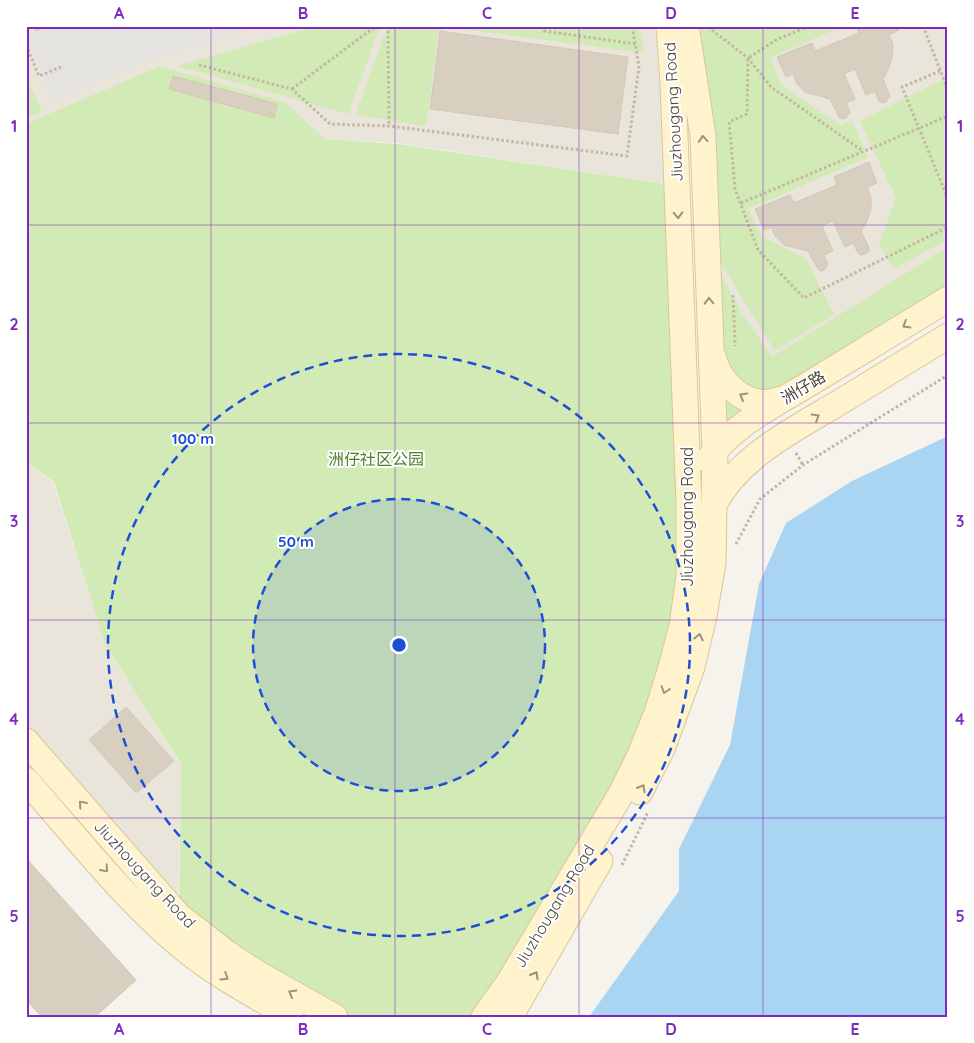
<svg xmlns="http://www.w3.org/2000/svg" width="974" height="1043" font-family="Quicksand,'Noto Sans SC',sans-serif">
<rect width="100%" height="100%" fill="#f6f3ec"/>
<path fill="#eae5da" d="M26,26H669L678,186L398,143L325,139L285,102L160,66L26,125Z
M713,26H948V276L772,382L722,355L720,137Z
M26,463L53,482L105,644L181,765L178,914L26,740Z"/>
<path fill="#d2eab5" d="M317,26H380L348,114L177,66Z
M388,26H640L644,53L439,26L426,126L355,115Z
M692,26H844L771,57L781,85L841,126L852,121L868,157L748,209L761,236L805,258L834,314L775,351L717,257Z
M160,66L285,102L325,139L399,144L678,186L689,576L656,713L483,1017H335L179,914L181,764L105,644L54,482L26,462V124Z
M26,75L42,112L26,118Z
M944,79L948,87V239L894,269L879,244L896,198L860,121Z
M948,247V295L719,434L715,263L741,312L772,357Z"/>
<path fill="#e5e3e0" d="M53,26H261L155,58L52,101L27,38Z"/>
<path fill="#a9d4f2" d="M948,436V1017H589L679,891V849L730,745L759,584L786,523L852,481Z"/>
<path fill="#d8cfc1" stroke="#d3c7b4" d="M34,26H44L36,31Z
M856,26H897L899,30L889,35L893,44L892,57L889,68L883,79L890,96L886,102L883,103L879,101L875,91L866,95L855,69L844,74L855,99L846,103L850,112L846,118L843,119L839,117L830,99L805,92L797,84L793,74L786,77L777,57L812,43L815,51L859,33Z
M440,31L628,57L618,134L430,109Z
M173,76L277,104L274,118L169,89Z
M869,162L877,183L867,187L871,197V209L867,221L861,231L869,248L868,252L865,254L861,255L858,253L853,243L845,247L833,221L822,226L833,251L824,255L828,264L824,270L821,271L818,269L808,251L784,245L775,236L771,227L764,230L755,209L790,195L794,203L837,185L834,177Z
M126,707L174,761L136,793L89,740Z
M26,858L136,980L95,1017H42L26,1000Z"/>
<g fill="none" stroke-linecap="round" stroke-linejoin="round">
<g stroke="#d6c79b" stroke-width="27">
<path id="secondary" d="M713,356C720,386 751,412 781,399
M708,460C734,423 780,402 817,379C861,352 904,326 948,299
M714,505C739,456 795,429 840,402C876,380 912,358 948,336
M26,741L178,915L228,954L257,973L335,1017
M26,780C76,837 129,905 188,952C219,977 256,996 291,1017
M640,792L662,749L692,667L704,616L713,563L715,451L703,136L686,26
M484,1017L509,982L621,794L640,755L657,713L670,671L682,626L689,576V504L673,83L669,26
M510,1017L600,861"/>
</g>
<path stroke="#c4b79f" stroke-width="3" stroke-dasharray="2.5 2.5" stroke-linecap="butt" d="M388,26L389,126
M545,26L544,31L635,44
M809,26L776,40L748,58L747,114L729,122L735,189L758,250L804,298L948,227
M923,26L948,90
M708,27L748,58L771,87L863,151
M26,45L39,76L61,67
M199,65L292,89L330,124L389,126L627,156L639,66L632,26
M940,71L902,87L948,199
M292,89L376,26
M741,203L948,116
M733,295L735,346
M796,453L803,465
M736,544L760,499L803,465L948,375
M622,865L648,812"/>
<use href="#secondary" stroke="#fff3cd" stroke-width="25"/>
</g>
<defs><path id="oneway-chevron" d="M-2-3.5L2.5 0L-2 3.5" fill="none" stroke-width="1.6" stroke-linecap="round" stroke-linejoin="round" transform="scale(1.25)"/></defs>
<g stroke="#9c937c">
<use href="#oneway-chevron" transform="translate(703 139) rotate(-94)"/>
<use href="#oneway-chevron" transform="translate(678 215) rotate(88)"/>
<use href="#oneway-chevron" transform="translate(709 301) rotate(-92)"/>
<use href="#oneway-chevron" transform="translate(906 325) rotate(149)"/>
<use href="#oneway-chevron" transform="translate(743 396) rotate(-150)"/>
<use href="#oneway-chevron" transform="translate(816 417) rotate(-31)"/>
<use href="#oneway-chevron" transform="translate(699 637) rotate(-77)"/>
<use href="#oneway-chevron" transform="translate(665 690) rotate(108)"/>
<use href="#oneway-chevron" transform="translate(642 788) rotate(-60)"/>
<use href="#oneway-chevron" transform="translate(82 804) rotate(-131)"/>
<use href="#oneway-chevron" transform="translate(105 869) rotate(49)"/>
<use href="#oneway-chevron" transform="translate(535 975) rotate(-60)"/>
<use href="#oneway-chevron" transform="translate(225 977) rotate(32)"/>
<use href="#oneway-chevron" transform="translate(292 993) rotate(-150)"/>
</g>
<path fill="none" stroke="#7b2cbf" stroke-width="1" stroke-opacity="0.55" d="M211,26V1017M395,26V1017M579,26V1017M763,26V1017M26,225H948M26,423H948M26,620H948M26,818H948"/>
<circle cx="399" cy="645" r="146" fill="#1d4ed8" fill-opacity=".12"/>
<g fill="none" stroke="#1d4ed8" stroke-width="2.5" stroke-dasharray="9 6">
<circle cx="399" cy="645" r="146"/>
<circle cx="399" cy="645" r="291"/>
</g>
<g text-anchor="middle" dominant-baseline="central" stroke-width="4" stroke-linejoin="round" paint-order="stroke">
<g font-size="16" fill="#4b4439" stroke="#fff">
<text transform="translate(673 112) rotate(-93)">Jiuzhougang Road</text>
<text transform="translate(803 387) rotate(-31)">洲仔路</text>
<text transform="translate(687 517) rotate(-90)">Jiuzhougang Road</text>
<text transform="translate(145 874) rotate(47)">Jiuzhougang Road</text>
<text transform="translate(554 906) rotate(-59)">Jiuzhougang Road</text>
</g>
<g font-size="16" fill="#4a7f2a" stroke="#fff">
<text x="376" y="459">洲仔社区公园</text>
</g>
</g>
<circle cx="399" cy="645" r="8" fill="#1d4ed8" stroke="#fff" stroke-width="2.5"/>
<g font-size="15" text-anchor="middle" font-weight="bold" fill="#1d4ed8" stroke="#fff" stroke-width="4" stroke-linejoin="round" paint-order="stroke">
<text x="193" y="444">100 m</text>
<text x="296" y="547">50 m</text>
</g>
<rect width="974" height="1043" fill="none" stroke="#ffffff" stroke-width="55"/>
<rect x="28" y="28" width="918" height="988" fill="none" stroke="#7b2cbf" stroke-width="2"/>
<g font-size="16" text-anchor="middle" font-weight="bold" fill="#7b2cbf">
<text x="119" y="19">A</text>
<text x="303" y="19">B</text>
<text x="487" y="19">C</text>
<text x="671" y="19">D</text>
<text x="855" y="19">E</text>
<text x="14" y="132">1</text>
<text x="960" y="132">1</text>
<text x="14" y="330">2</text>
<text x="960" y="330">2</text>
<text x="14" y="527">3</text>
<text x="960" y="527">3</text>
<text x="14" y="725">4</text>
<text x="960" y="725">4</text>
<text x="14" y="922">5</text>
<text x="960" y="922">5</text>
<text x="119" y="1035">A</text>
<text x="303" y="1035">B</text>
<text x="487" y="1035">C</text>
<text x="671" y="1035">D</text>
<text x="855" y="1035">E</text>
</g>
</svg>
